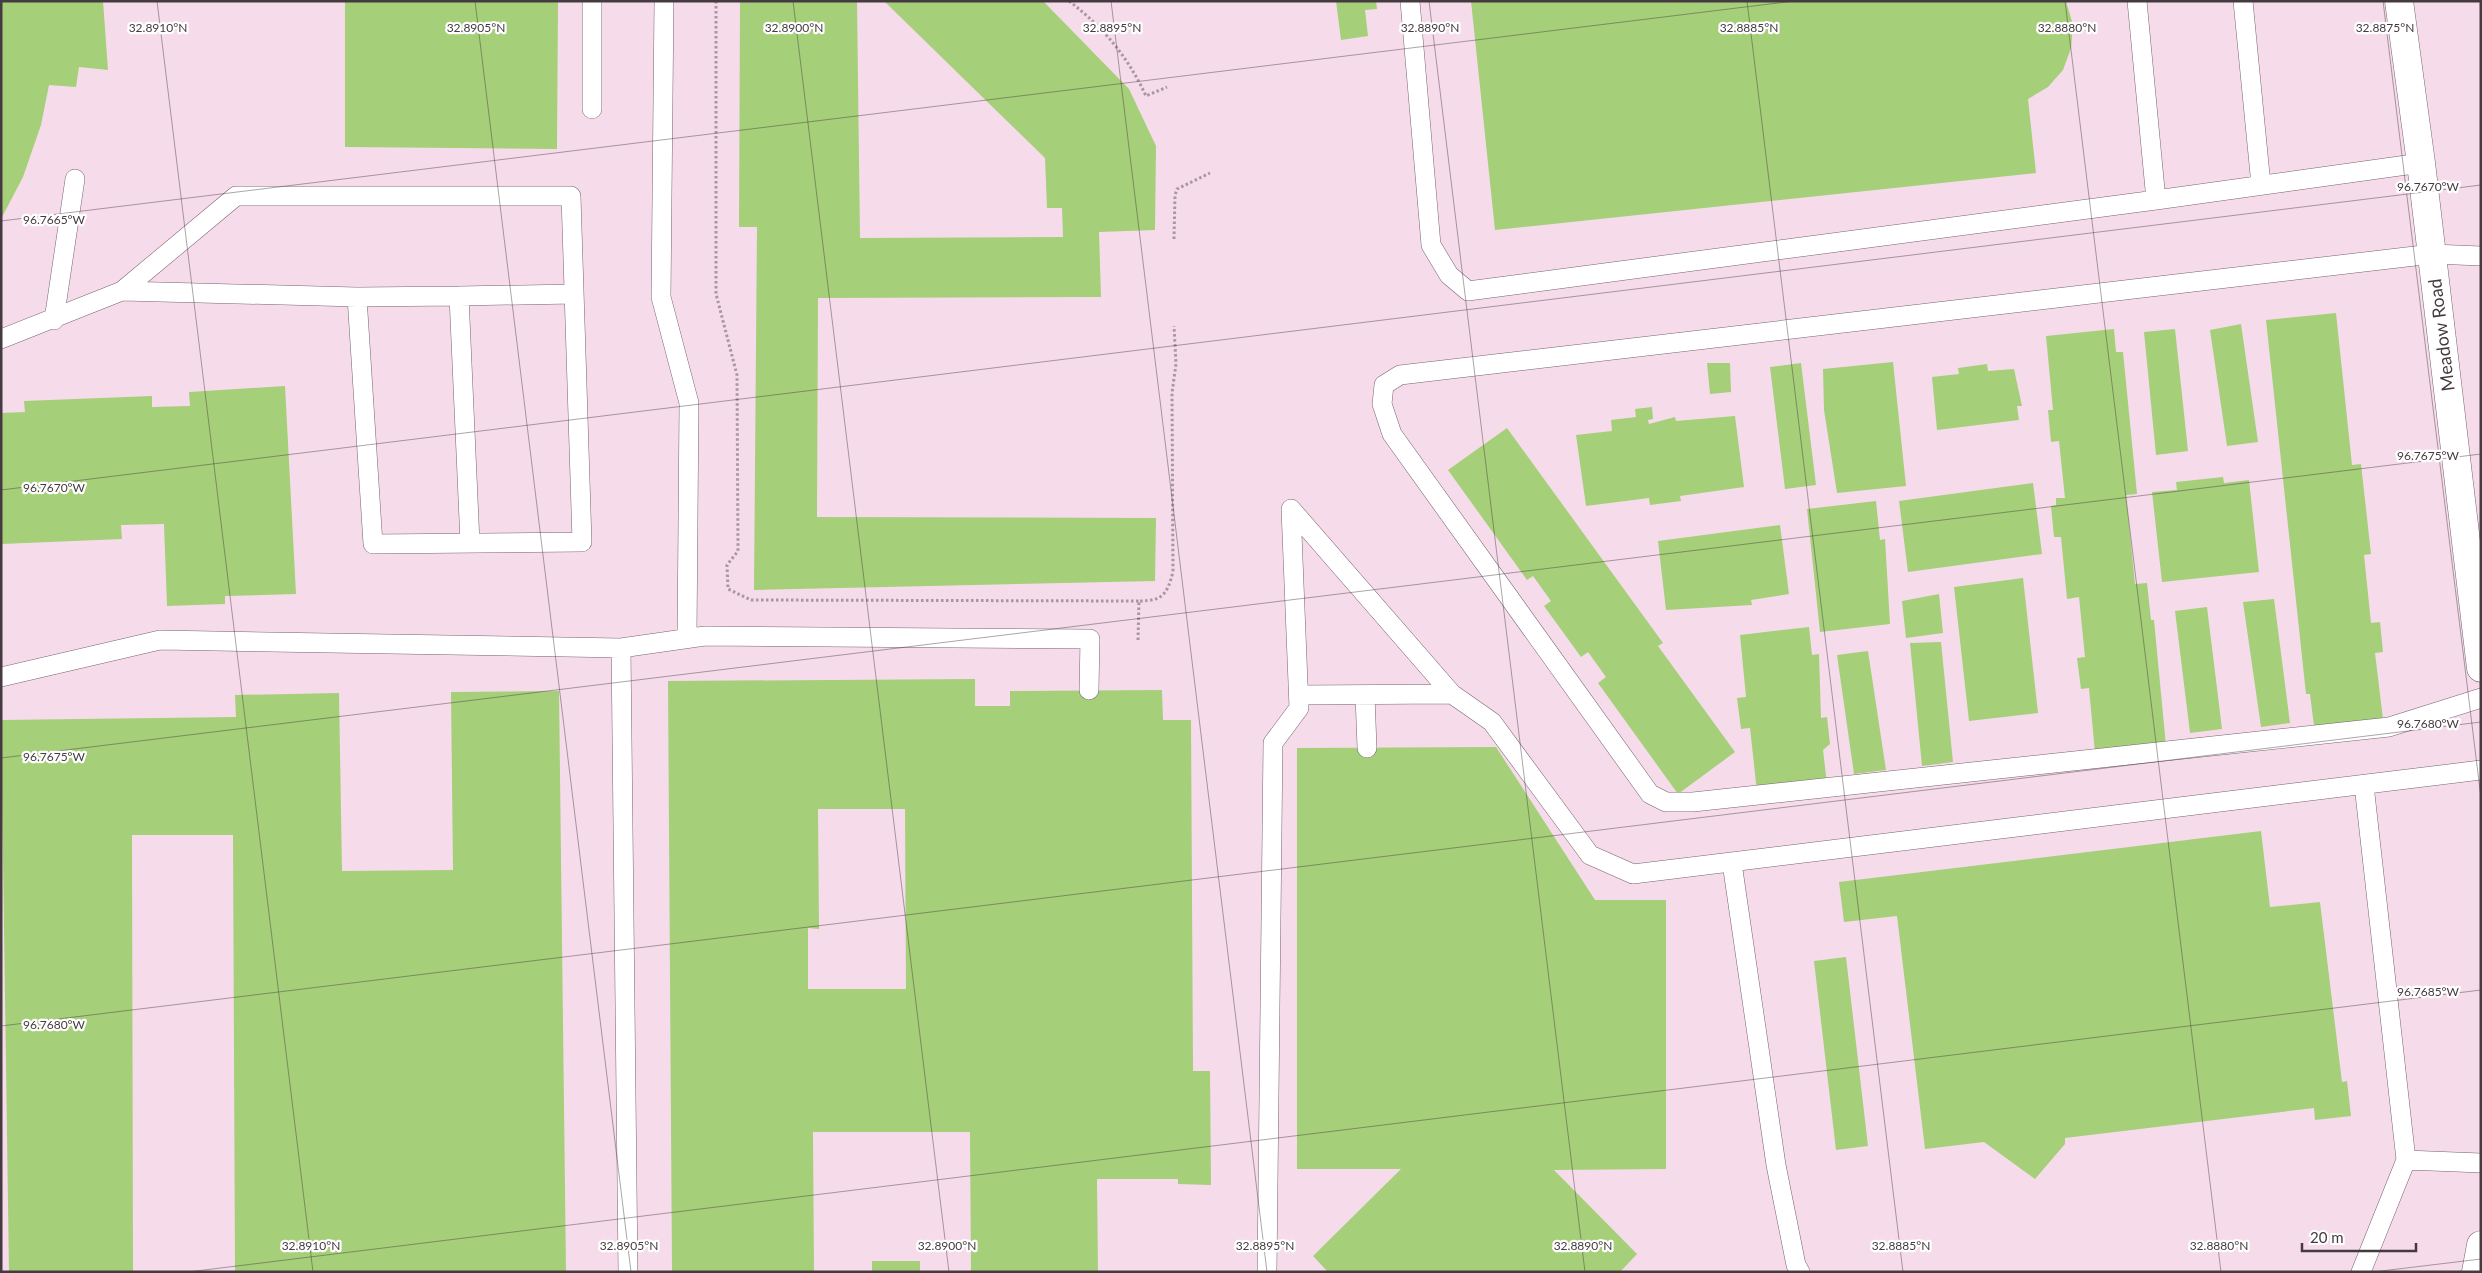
<svg xmlns="http://www.w3.org/2000/svg" width="2482" height="1273" font-family="Lato,sans-serif">
<rect width="100%" height="100%" fill="#f6dceb"/>
<path fill="#a5cf78" fill-rule="evenodd" d="M1,1H103L108,70L79,67L76,87L49,85L41,125L23,177L1,219Z
M345,1H558L557,149L345,147Z
M740,1H857L860,238L1063,237L1062,208H1047L1045,158L884,1H1043L1129,89L1156,146L1155,230L1099,232L1101,297L818,298L817,517L1156,518L1155,581L754,590L757,227H739Z
M1336,1H1376L1377,9L1365,10L1368,36L1341,40Z
M1471,1H2066L2073,25L2071,48L2063,70L2048,87L2028,99L2036,173L1495,230Z
M2336,313L2352,465L2361,464L2371,554L2364,555L2371,623L2380,622L2383,652L2375,653L2383,719L2314,726L2310,694H2306L2266,320Z
M2241,324L2258,442L2227,446L2210,330Z
M2114,329L2116,352H2123L2137,494L2126,495L2135,584L2147,583L2151,620H2154L2166,746L2095,753L2089,688L2081,689L2077,658L2085,657L2079,597L2067,599L2061,537H2054L2051,506L2056,505V498H2065L2059,441L2051,442L2048,410H2053L2046,336Z
M2175,329L2188,451L2156,455L2144,332Z
M1893,362L1906,486L1837,493L1824,410L1823,369Z
M1707,363H1730L1731,392L1710,394Z
M1801,363L1816,485L1785,489L1770,367Z
M1987,364L1988,371L2014,369L2022,406H2017L2019,420L1937,430L1932,377L1959,374L1958,368Z
M285,386L296,594L225,596V604L167,606L164,524L121,525L122,539L1,544V413L25,412L24,401L152,396V407L190,406L189,392Z
M1652,407L1653,419L1648,420L1649,424L1675,417L1676,421L1735,416L1744,487L1680,496L1681,501L1650,505L1649,498L1586,506L1576,435L1612,431L1611,420L1636,417L1635,409Z
M1507,428L1663,643L1658,646L1735,752L1678,794L1598,683L1606,677L1588,652L1581,657L1544,606L1551,601L1533,576L1527,580L1448,470Z
M2223,477L2224,483L2249,480L2259,572L2162,582L2152,492L2177,490L2176,482Z
M2033,483L2042,554L1908,572L1899,501Z
M1876,501L1880,540L1885,539L1890,624L1820,632L1807,509Z
M1780,525L1789,594L1751,600L1752,605L1666,610L1658,541Z
M2023,578L2038,713L1969,721L1954,587Z
M1939,594L1943,633L1906,638L1902,601Z
M2274,599L2290,723L2261,727L2243,602Z
M2207,607L2222,729L2190,733L2175,611Z
M1809,627L1812,655L1819,654L1821,718L1827,717L1830,744L1823,750L1827,784L1757,792L1750,728L1741,729L1737,698L1746,697L1740,635Z
M1941,642L1953,762L1922,766L1910,643Z
M1868,651L1886,770L1854,774L1837,655Z
M975,679V706H1010V691L1162,690L1163,720H1191L1193,1071H1210L1211,1185L1178,1184V1179H1097L1098,1272H971L970,1132H813L814,1272H672L668,681ZM818,809H905L906,989H808V928L819,929Z
M559,691L566,1272H235L233,835H132L133,1272H9L1,720L236,717L235,695L339,693L342,871L453,870L451,692Z
M1496,747L1595,900H1666V1169L1554,1170L1637,1254L1620,1272H1328L1313,1256L1401,1169H1297V748Z
M2261,831L2270,907L2320,902L2342,1082L2347,1081L2351,1116L2315,1120L2314,1108L2065,1138V1144L2035,1179L1984,1142L1925,1149L1897,916L1844,922L1839,882Z
M1846,957L1868,1146L1836,1150L1814,961Z
M872,1261H920V1272H872Z"/>
<g fill="none" stroke-linecap="round" stroke-linejoin="round">
<g stroke="#78626f" stroke-width="20">
<path id="lane" d="M592,1V109
M664,1L661,297L689,403L687,638
M1410,1L1431,245L1449,275L1468,291L2156,200L2421,163
M2137,1L2156,200
M2243,1L2261,185
M2481,256L2432,254L1400,375L1384,385L1382,404L1392,434L1650,794L1666,802H1693L2389,727L2481,698
M459,296L574,294
M357,297L459,296L470,543
M54,320L75,179
M1,339L122,291L236,196H571L582,542L373,544L357,297L122,291
M621,648L705,636L1090,639L1089,690
M1,677L160,640L621,648L628,1272
M1299,695L1452,694L1492,722L1590,855L1633,874L2481,770
M1365,695L1367,748
M2364,785L2406,1160L2481,1163
M1732,863L1776,1165L1796,1265L1800,1272
M1267,1272L1273,743L1299,708L1291,509L1452,694
M2361,1272L2406,1160"/>
</g>
<g stroke="#78626f" stroke-width="29">
<path id="secondary" d="M2399,1L2421,163L2481,668
M2476,1272L2481,1245"/>
</g>
<path stroke="#a996a1" stroke-width="3" stroke-dasharray="2.5 2.5" stroke-linecap="butt" d="M716,1V294L737,375L738,551L727,565L728,589L751,600L1139,601
M1069,1C1104,28 1128,57 1146,96L1167,87
M1174,239L1175,195L1177,189L1210,173
M1138,640L1139,601C1163,601 1167,594 1173,572L1172,393L1176,364L1174,326"/>
<use href="#lane" stroke="#fff" stroke-width="19"/>
<use href="#secondary" stroke="#fff" stroke-width="28"/>
</g>
<path fill="none" stroke="#443a3f" stroke-width="1" stroke-opacity="0.45" d="M157,1L313,1272M475,1L631,1272M793,1L949,1272M1111,1L1267,1272M1429,1L1585,1272M1747,1L1903,1272M2065,1L2221,1272M2383,1L2481,798M1,221L1794,1M1,490L2481,185M1,758L2481,454M1,1026L2481,722M188,1272L2481,990M2373,1272L2481,1259"/>
<g text-anchor="middle" dominant-baseline="central" stroke-width="4.5" stroke-linejoin="round" paint-order="stroke">
<g font-size="18" fill="#443a3f" stroke="#fff">
<text transform="translate(2441 335) rotate(-97)">Meadow Road</text>
</g>
</g>
<g font-size="12" text-anchor="middle" fill="#443a3f" stroke="#fff" stroke-width="4.5" stroke-linejoin="round" paint-order="stroke">
<text x="158" y="32">32.8910°N</text>
<text x="476" y="32">32.8905°N</text>
<text x="794" y="32">32.8900°N</text>
<text x="1112" y="32">32.8895°N</text>
<text x="1430" y="32">32.8890°N</text>
<text x="1749" y="32">32.8885°N</text>
<text x="2067" y="32">32.8880°N</text>
<text x="2385" y="32">32.8875°N</text>
<text x="2428" y="191">96.7670°W</text>
<text x="54" y="224">96.7665°W</text>
<text x="2428" y="460">96.7675°W</text>
<text x="54" y="492">96.7670°W</text>
<text x="2428" y="728">96.7680°W</text>
<text x="54" y="761">96.7675°W</text>
<text x="2428" y="996">96.7685°W</text>
<text x="54" y="1029">96.7680°W</text>
<text x="311" y="1250">32.8910°N</text>
<text x="629" y="1250">32.8905°N</text>
<text x="947" y="1250">32.8900°N</text>
<text x="1265" y="1250">32.8895°N</text>
<text x="1583" y="1250">32.8890°N</text>
<text x="1901" y="1250">32.8885°N</text>
<text x="2219" y="1250">32.8880°N</text>
</g>
<rect width="2482" height="1273" fill="none" stroke="#443a3f" stroke-width="5"/>
<path d="M2302 1243v8h114v-8" fill="none" stroke="#443a3f" stroke-width="2.5"/>
<text x="2310" y="1243" font-size="15" fill="#443a3f" stroke="#ffffff" stroke-width="4" paint-order="stroke">20 m</text>
</svg>
